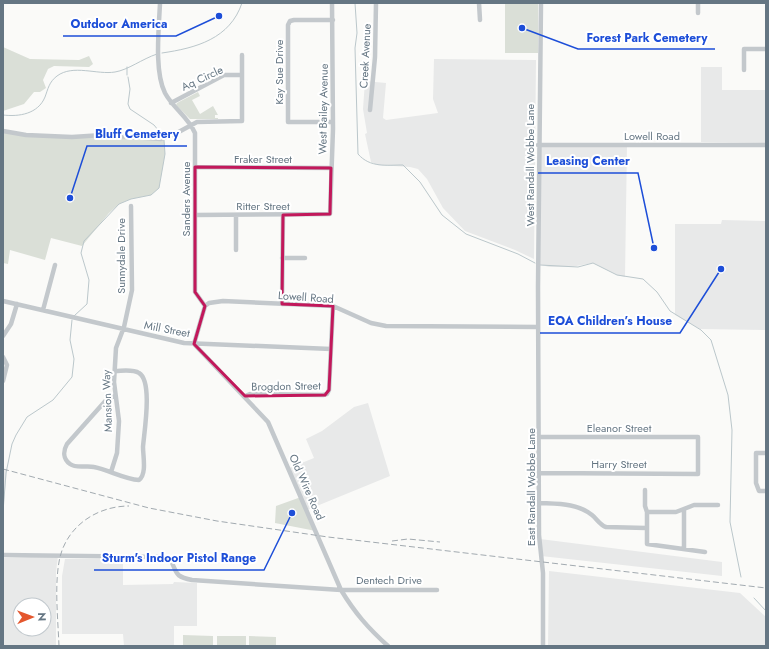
<svg xmlns="http://www.w3.org/2000/svg" width="769" height="649" font-family="Jost,sans-serif">
<rect width="100%" height="100%" fill="#fafaf8"/>
<path fill="#e8e9e9" fill-rule="evenodd" d="M434,59L536,60L534,259L515,250L465,231L443,208L427,179L418,169L410,167L377,165L371,162L365,134L367,133L363,109L365,81L386,83L383,118L386,120L438,113L433,99Z
M701,67H722V90H766V143L701,142Z
M538,145H627L625,277L617,275L593,263L571,267H549L538,264Z
M722,220L766,221V330L700,329L675,315V224H721Z
M368,403L390,476L307,510L289,468L314,458L306,439L322,431L354,407Z
M3,469L7,470L3,512Z
M540,539L722,562V576L541,556Z
M58,556L56,572V646H3V558ZM20,605H44V629H20Z
M65,559H123V585L173,584L174,582L197,583V626H174V646H124L123,634H62V576Z
M549,571L740,593L766,617V646H548Z"/>
<path fill="#dadfd7" d="M505,3H538V53H505Z
M3,47L30,59L79,60L89,56L93,64L89,67L54,66L48,69L43,80L46,88L40,92H34L24,104L3,111Z
M198,92L200,96L192,100L200,114L213,106L218,115H215V118H218V119H190L176,105L177,103Z
M3,131L16,135L164,138L165,154L159,188L151,195L131,199L119,204L109,213L82,246L51,238L45,260L10,250L8,264L3,263Z
M301,497L316,531L275,523L276,506Z
M183,635L213,636V646H183Z
M217,636H246V646H217Z
M249,636L276,637V646H249Z"/>
<g fill="none" stroke-linecap="round" stroke-linejoin="round">
<path stroke="#bbc7cb" stroke-width="1" d="M355,3L357,33L355,48L358,154C370,168 387,165 403,165L420,182L442,215L466,234L518,254L535,263
M162,53C196,48 230,39 242,3
M127,67V75
M128,77L130,89L128,104L130,109L154,125L163,136
M3,115C19,117 38,114 45,97C48,89 49,82 57,76C73,64 97,75 115,72C128,70 142,59 157,54
M540,265L578,267L593,263L617,275L643,279L657,292L670,311L701,330L711,340L728,395L732,430L730,522L741,577
M74,316L87,304L89,280L81,253L84,241L119,204L131,199L151,195L159,188L165,154L164,140
M3,512L6,473L12,444L16,435L27,417L53,400L72,377L74,359L70,340L72,320
M754,598L766,611"/>
<path stroke="#c3c8cc" stroke-width="4.5" d="M160,3C159,28 154,71 165,93C173,108 188,117 195,133V292L205,306
M479,3L480,20
M541,3L538,287L539,535L543,573V646
M698,13V3
M744,70V49H766
M171,103L224,75H242
M370,110L375,57L376,3
M333,122H288V25L290,21L294,20H333
M3,131L26,135L72,137L103,135L161,139L175,134L197,122L242,121V55
M538,145H766
M195,167L331,168
M195,215L330,214L333,129L332,3
M236,215V250
M282,258H305
M3,301L184,343L331,349
M282,304L283,215
M43,310L55,265
M3,336L11,324L17,304
M194,344L205,306L209,303L223,301L333,306L371,323L386,326L538,327
M194,344L268,422L341,590C355,613 368,628 388,646
M3,357L7,365L3,381
M115,371C122,371 133,369 139,373C153,381 144,433 143,447C143,456 147,474 139,480C124,479 109,470 94,467C86,465 77,469 70,464C63,459 63,451 67,444L108,398L115,396
M245,396L250,394L323,395L327,394L329,390L333,306
M766,453H756V483L759,491H766
M111,472L117,453L119,421L114,382L116,348L124,327L132,290L131,206
M540,473L698,474V437H540
M645,490V506L647,512V544L705,552
M539,503C558,504 577,503 592,515C597,519 600,525 606,527L646,528
M684,509V549
M647,512H676L694,505H718
M3,555L164,557L170,559C178,573 173,576 192,580L341,590H437"/>
<path stroke="#a2aab0" stroke-width="1" stroke-dasharray="6 3" stroke-linecap="butt" d="M3,469L149,508L217,521L328,537L766,588
M392,541L408,539L440,542
M59,646C58,619 54,583 60,557C68,525 98,506 129,506"/>
</g>
<path fill="none" stroke="#c2185b" stroke-width="3" stroke-linejoin="round" d="M195,167L331,168L330,214L283,215L282,304L333,306L329,390L325,395L245,396L194,344L205,306L195,292Z"/>
<g text-anchor="middle" dominant-baseline="central" stroke-width="4" stroke-linejoin="round" paint-order="stroke">
<g font-size="11" fill="#657683" stroke="#fff">
<text transform="translate(365 56) rotate(-87)">Creek Avenue</text>
<text transform="translate(279 72) rotate(-90)">Kay Sue Drive</text>
<text transform="translate(202 78) rotate(-25)">Aq Circle</text>
<text transform="translate(323 109) rotate(-89)">West Bailey Avenue</text>
<text x="652" y="136">Lowell Road</text>
<text x="263" y="159">Fraker Street</text>
<text transform="translate(530 165) rotate(-90)">West Randall Wobbe Lane</text>
<text transform="translate(186 199) rotate(-90)">Sanders Avenue</text>
<text x="263" y="206">Ritter Street</text>
<text transform="translate(121 256) rotate(-90)">Sunnydale Drive</text>
<text transform="translate(306 297) rotate(4)">Lowell Road</text>
<text transform="translate(167 329) rotate(11)">Mill Street</text>
<text transform="translate(286 386) rotate(-1)">Brogdon Street</text>
<text transform="translate(107 401) rotate(-92)">Mansion Way</text>
<text x="619" y="428">Eleanor Street</text>
<text x="619" y="464">Harry Street</text>
<text transform="translate(307 487) rotate(66)">Old Wire Road</text>
<text transform="translate(531 487) rotate(-90)">East Randall Wobbe Lane</text>
<text x="389" y="580">Dentech Drive</text>
</g>
</g>
<path fill="none" stroke="#1d4ed8" stroke-width="1.5" d="M219 16L176 36H63M522 28L578 49H715M70 198L87 146H187M654 248L638 173H538M721 269L680 333H540M292 513L264 570H94"/>
<g fill="#1d4ed8" stroke="#fff" stroke-width="1.5">
<circle cx="219" cy="16" r="4"/>
<circle cx="522" cy="28" r="4"/>
<circle cx="70" cy="198" r="4"/>
<circle cx="654" cy="248" r="4"/>
<circle cx="721" cy="269" r="4"/>
<circle cx="292" cy="513" r="4"/>
</g>
<g font-size="12" text-anchor="middle" font-weight="bold" fill="#1d4ed8" stroke="#fff" stroke-width="4" stroke-linejoin="round" paint-order="stroke">
<text x="119" y="28">Outdoor America</text>
<text x="647" y="42">Forest Park Cemetery</text>
<text x="137" y="138">Bluff Cemetery</text>
<text x="588" y="165">Leasing Center</text>
<text x="610" y="325">EOA Children’s House</text>
<text x="179" y="562">Sturm's Indoor Pistol Range</text>
</g>
<rect width="769" height="649" fill="none" stroke="#657683" stroke-width="8"/>
<g transform="translate(32 617) rotate(89)"><circle r="19" fill="#ffffff" stroke="#c1c8cd"/>
<path d="M0-3L7 15L0 10L-7 15Z" fill="#e4572e"/>
<text y="-6" font-size="11" font-weight="bold" text-anchor="middle" fill="#657683">N</text>
</g>
</svg>
